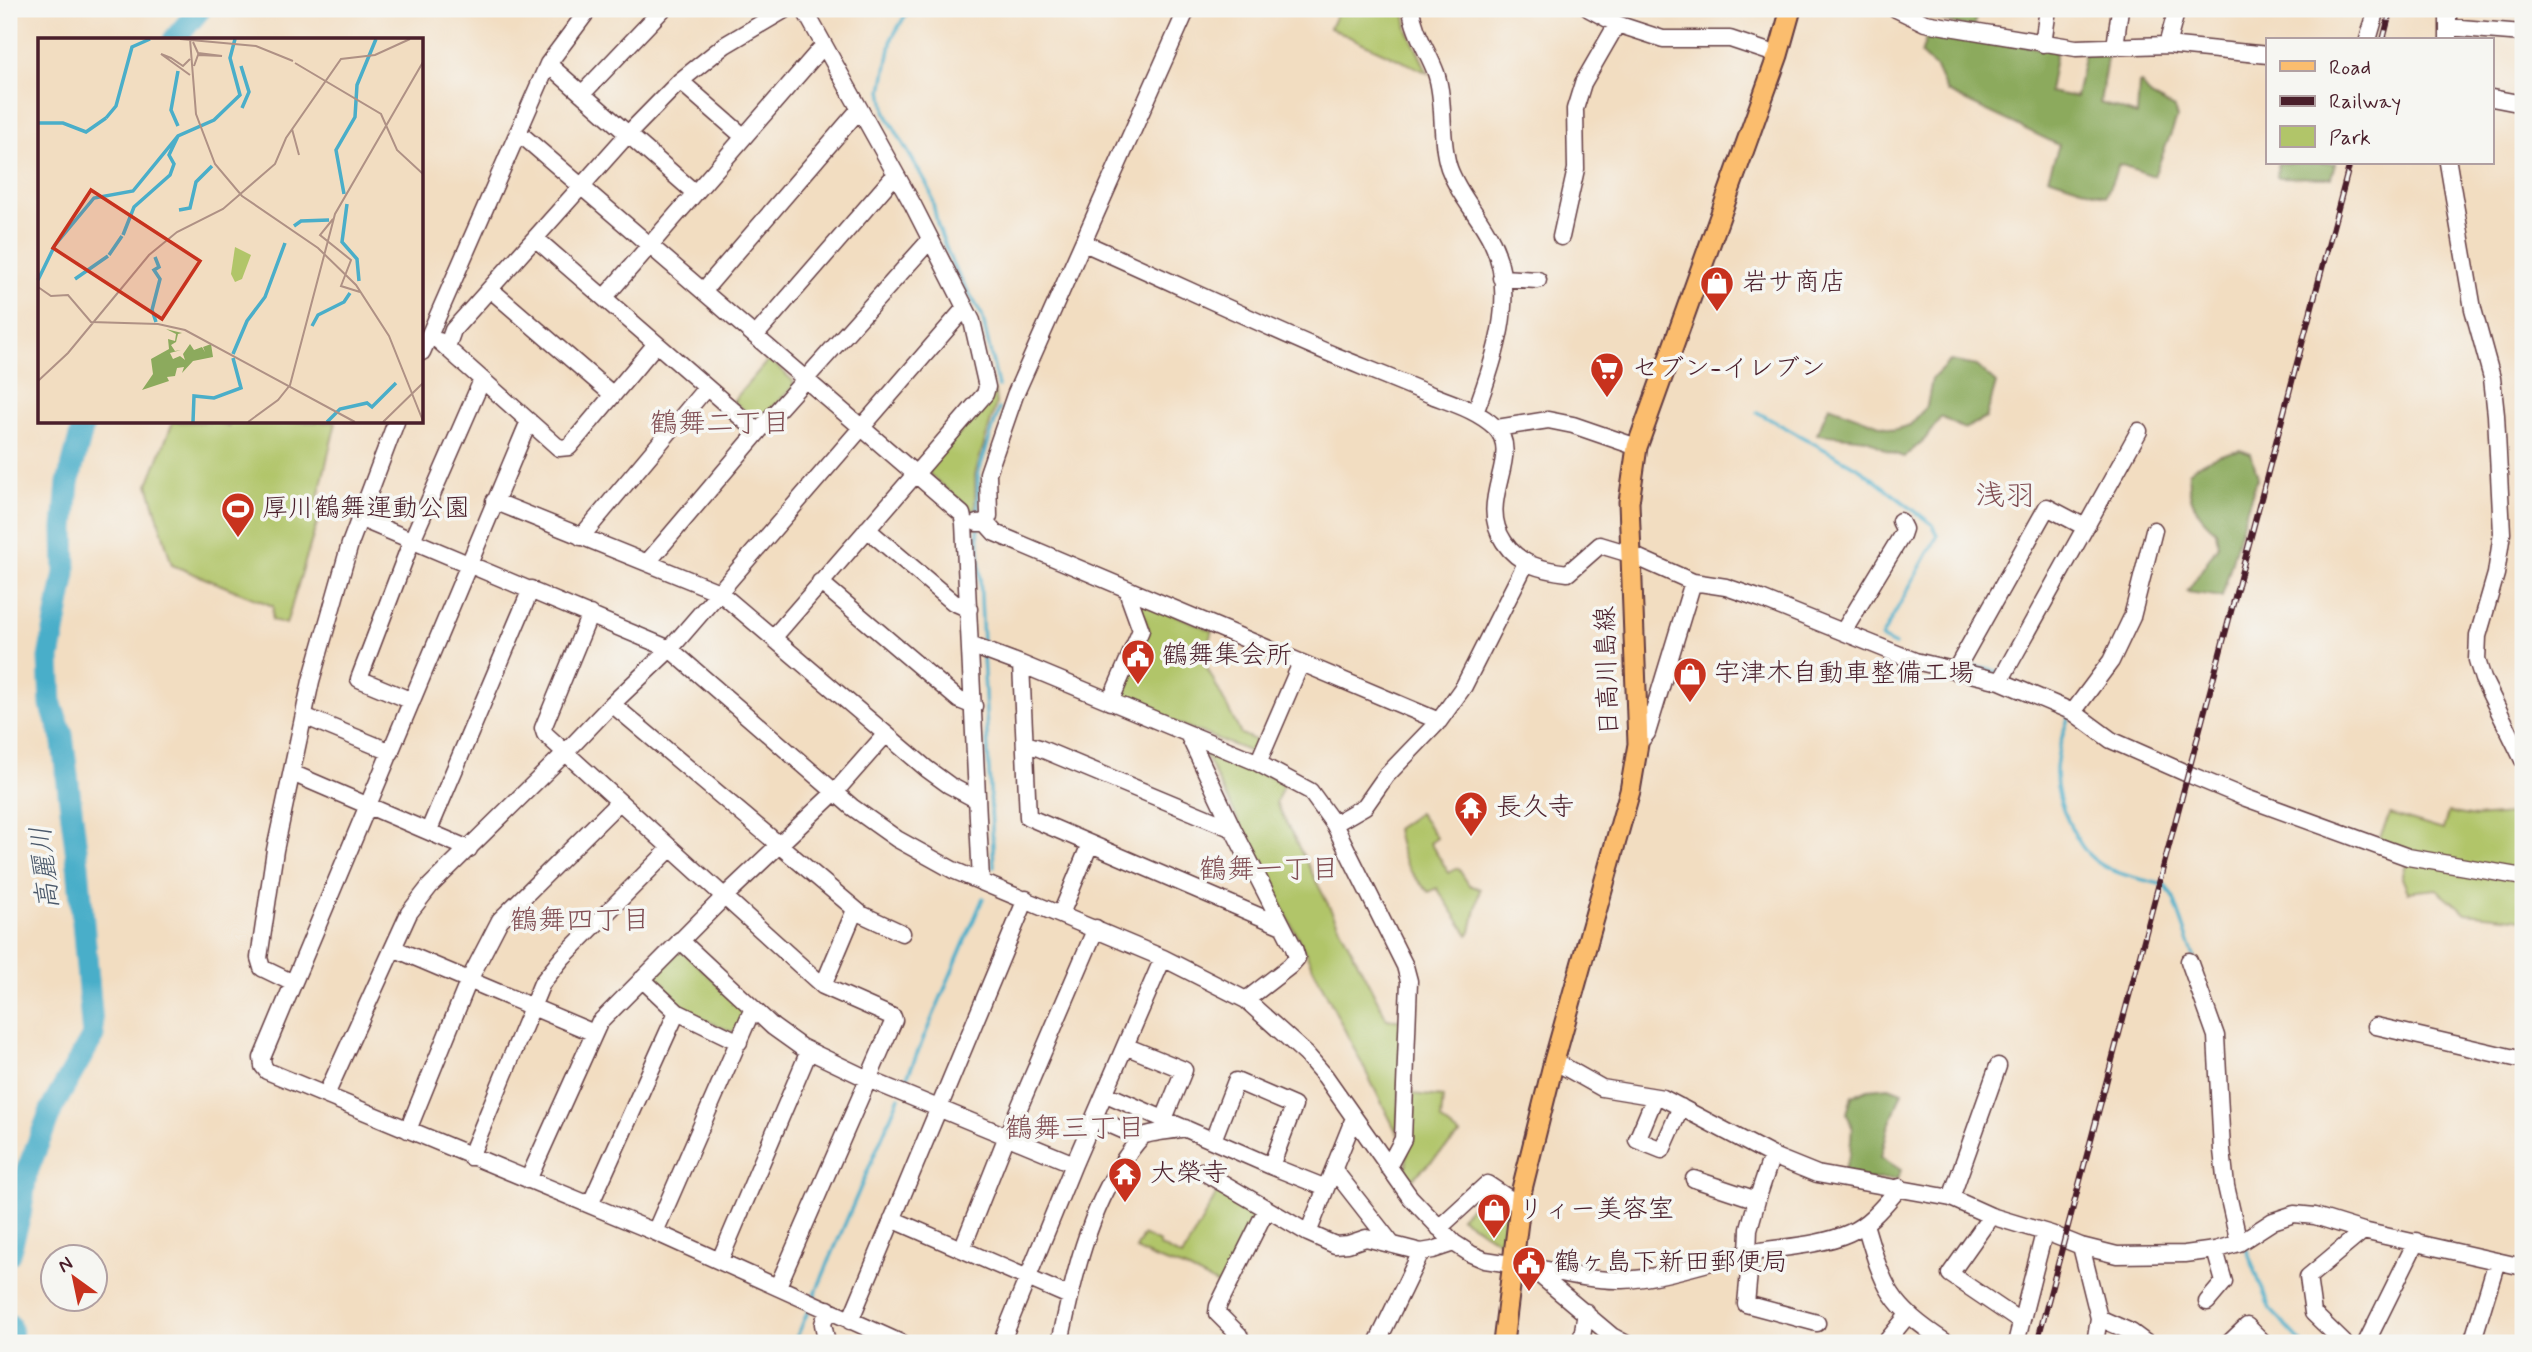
<svg xmlns="http://www.w3.org/2000/svg" width="2532" height="1352" font-family="Mynerve,'Klee One',sans-serif">
<rect width="100%" height="100%" fill="#f6f6f2"/>
<filter id="ink" filterUnits="userSpaceOnUse"><feTurbulence type="fractalNoise" baseFrequency=".0143" numOctaves="2"/><feDisplacementMap in="SourceGraphic" scale="14" xChannelSelector="R" yChannelSelector="G"/><feConvolveMatrix kernelMatrix="1 2 1 2 8 2 1 2 1" color-interpolation-filters="sRGB"/></filter>
<filter id="wash" filterUnits="userSpaceOnUse"><feTurbulence type="fractalNoise" baseFrequency=".00686" numOctaves="4" result="noise"/><feDisplacementMap in="SourceGraphic" scale="28" xChannelSelector="R" yChannelSelector="G"/><feGaussianBlur stdDeviation="1.57" result="paint"/><feColorMatrix in="noise" values="0 0 0 0 0 0 0 0 0 0 0 0 0 0 0 0 0 1.4 0 .05"/><feComposite in="paint" operator="in"/></filter>
<g filter="url(#wash)">
<rect width="100%" height="100%" fill="#f2ddc1"/>
<path fill="#b1c569" stroke="#7e724a" stroke-width="2" d="M1339,9H1404L1407,29L1428,73L1330,28Z
M769,359L793,381L794,386L758,422L733,401Z
M995,392L996,404L975,474V513L930,475L928,469Z
M173,422H217L228,427L231,422H336L318,498L320,513L286,624L272,620L273,606L172,565L148,484Z
M1142,601L1213,631L1201,656L1241,734L1262,743L1256,754L1122,702L1120,696L1149,630L1139,604Z
M1211,751L1284,783L1276,803L1387,1019L1404,1021L1397,1133L1205,755Z
M2448,812L2475,817L2523,813V919L2466,913L2437,889L2408,892L2402,878L2409,854L2378,842L2390,814L2443,830Z
M1419,813L1437,838L1430,843L1449,873L1458,868L1469,885L1480,889L1471,932L1468,935L1437,888L1429,892C1407,872 1401,857 1396,829Z
M678,952H684L742,1007C744,1016 740,1028 732,1032L680,1009L651,979Z
M1411,1094L1443,1097L1441,1120L1460,1135L1412,1179L1406,1172Z
M1217,1193L1256,1212L1222,1287L1189,1270L1154,1258L1136,1249L1143,1235L1160,1243L1159,1246L1182,1257Z
M1485,1193L1509,1205L1504,1236L1499,1241L1460,1217Z"/>
<path fill="#8caa5d" stroke="#6b6444" stroke-width="2" d="M1917,9H1977L1974,28L1916,14Z
M1929,29L2056,51L2049,92L2076,97L2085,52H2108L2100,103L2137,115L2139,84L2141,83L2151,96L2174,108L2177,118L2154,176L2119,164L2106,196L2048,177L2059,145L1947,92L1936,68L1921,54Z
M2278,163H2335L2331,178L2277,177Z
M1950,361L1977,366L1996,383L1986,418L1964,429L1941,417L1925,439L1904,457L1887,451L1867,439L1817,434L1829,406L1893,430L1910,425L1927,406L1932,379Z
M2240,450L2251,454L2258,477L2246,511L2222,597L2187,592L2218,545L2216,531C2197,516 2186,497 2189,472C2204,459 2221,454 2240,450Z
M1889,1087L1902,1092L1888,1128L1881,1157L1901,1170L1897,1179H1869L1843,1173L1850,1153L1852,1127L1847,1113L1852,1096L1868,1089Z"/>
<g fill="none" stroke-linecap="round" stroke-linejoin="round">
<path stroke="#4aaec9" stroke-width="3.5" d="M909,9L892,38L882,90L886,114L930,190L938,227L953,266L982,315L998,386
M1757,412L1860,469L1933,525L1938,535L1881,638L1895,645
M978,518V474L999,409
M978,529L983,644
M983,655L994,866
M1976,667L2000,672
M2069,716C2054,757 2049,785 2070,825C2075,835 2081,848 2090,856C2108,874 2141,879 2165,885L2174,899L2194,957
M903,1087L983,898
M2245,1245L2270,1309L2302,1343
M813,1299L899,1097
M794,1343L810,1307"/>
<path stroke="#4aaec9" stroke-width="23" d="M174,40L200,9
M9,1254L20,1215L26,1174L52,1108L93,1036L78,865L62,735L51,705L49,658L65,573L64,528L68,483L84,422
M9,1325L13,1343"/>
</g>
</g>
<g filter="url(#ink)">
<g fill="none" stroke-linecap="round" stroke-linejoin="round">
<g stroke="#633c42" stroke-width="19">
<path id="minor" d="M1411,9C1414,33 1428,51 1436,73C1446,103 1439,138 1449,168C1459,196 1480,216 1492,242C1518,295 1494,362 1475,413
M1589,9L1617,24L1663,39H1730L1778,55
M1896,9L1925,23L2076,48L2167,45L2268,55
M2448,27L2523,33
M2368,40L2377,9
M2448,40V9
M2043,44L2048,9
M2167,45L2177,9
M2115,47L2120,9
M548,64L695,193
M680,81L744,137
M582,94L663,9
M2492,98L2523,104
M518,132L962,514L964,523L981,881
M2448,163L2473,309L2492,378L2496,415L2502,533L2496,574L2478,636L2477,660L2483,679L2523,760
M1561,237L1576,169L1575,109L1583,83L1617,24
M535,238L758,432
M1084,243C1168,280 1251,320 1336,356C1368,369 1401,382 1434,396C1455,404 1478,411 1495,427C1524,455 1475,500 1504,542C1519,565 1543,570 1568,573L1600,545L1630,554L1693,582L1726,587L1761,599L1915,661L2000,681L2073,712L2111,740L2188,774L2246,798L2408,857L2523,877
M1501,278L1538,280
M490,289L613,395
M704,290L858,111
M604,298L824,45
M755,336L895,175
M439,341L559,448L569,447L656,344
M447,347L453,330L628,134L680,81L725,45L786,9
M422,352L548,64L589,9
M529,421L262,1058L263,1066L267,1071L655,1232L901,1343
M1497,428L1548,420L1573,425L1637,447
M494,501L719,592L927,769L949,785L977,800
M361,519L670,649L852,807L897,839L953,870L1163,958L1246,1000L1306,1054L1325,1076L1410,1197L1454,1243L1471,1254L1485,1260L1530,1267L1612,1336L1625,1343
M985,522L989,516L988,473L1015,395L1187,9
M977,523L985,522L995,533L1439,721
M867,529L953,602L969,609
M581,537L706,388
M647,563L758,432L930,240
M820,582L959,700L974,706
M590,614L543,728L545,734L823,986L893,1017L894,1020L778,1286
M1843,632L1902,535L1904,529L1900,521
M773,638L985,394L987,387L972,321L913,205L804,9
M970,645L1021,664L1254,761L1310,791L1334,824L1405,966L1409,981L1403,1139L1388,1167
M1021,664L1028,817L1282,926
M1955,671L2047,507L2085,527
M2000,681L2139,431
M412,701L359,679L412,540L482,380
M1110,702L1141,630L1129,597L1130,590
M612,704L861,914L902,933
M2073,712L2111,661L2132,617L2154,530
M304,716L391,752
M1188,734L1233,829L1294,948L1297,958L1290,966L1246,1000
M1025,744L1039,748L1233,829
M1638,744L1647,733L1693,582
M1258,763L1301,663
M292,773L469,849
M1334,824L1365,806L1386,776L1439,721L1464,686L1526,563
M429,830L531,589
M1061,914L1090,844
M680,940L773,1027L801,1047L870,1080L1074,1164
M393,948L594,1033
M2189,961L2216,1036L2222,1150L2226,1186L2239,1243
M642,979L677,1012L739,1042
M293,983L262,968L259,958L275,850L311,681L350,544L396,422
M823,986L855,910
M2376,1026L2523,1060
M1125,1046L1184,1070L1164,1119
M1554,1061L1602,1088L1663,1098L1775,1157L1817,1174L1951,1198L1991,1216L2051,1234L2081,1246L2117,1255L2185,1254L2215,1250L2239,1243L2273,1221L2294,1214L2315,1216L2363,1231L2523,1267
M1106,1094L1271,1166L1326,1188
M326,1095L409,913L430,886L565,753L612,704L670,649L965,308
M1655,1097L1637,1140L1662,1150L1681,1107
M1095,1118L1141,1138
M408,1130L469,980L500,920L618,803
M1213,1140L1236,1081L1294,1106L1271,1166
M470,1157L542,983L563,957L671,848
M1334,1170L1391,1243
M1202,1171L1308,1233L1335,1245L1348,1244L1366,1238L1421,1252L1433,1250L1454,1243
M1694,1179L1757,1200L1772,1155
M528,1180L599,1023L725,896L835,792L886,734
M1951,1198L1998,1066
M1757,1200L1749,1229L1748,1254L1750,1262L1746,1304L1817,1323
M590,1205L677,1012
M1991,1216L1950,1274L2021,1322
M892,1219L1069,1296
M1865,1224C1884,1289 1889,1305 1947,1343
M1439,1228L1487,1184L1520,1206
M655,1232L753,1008
M1308,1233L1354,1118
M2081,1246L2099,1318L2131,1332L2146,1343
M962,1249L1007,1136L1096,928
M720,1260L809,1051
M1532,1267C1562,1273 1593,1281 1623,1280C1665,1278 1708,1261 1749,1253C1780,1247 1820,1246 1849,1233C1870,1224 1885,1204 1900,1187
M2207,1302L2224,1282L2215,1250
M850,1321L1026,899
M827,1343L823,1324L828,1309
M1001,1343L1074,1164L1163,958
M1060,1343C1073,1279 1088,1211 1126,1157C1131,1150 1136,1142 1143,1136C1150,1132 1174,1131 1185,1128
M1243,1343L1239,1335L1217,1313L1218,1306L1266,1210
M1377,1343L1421,1252
M1581,1343L1586,1312
M1885,1343L1908,1315
M2016,1343L2044,1233
M2095,1343L2099,1318
M2229,1343L2247,1326L2264,1343
M2344,1343L2313,1313L2308,1277L2363,1231
M2366,1343L2416,1242
M2472,1343L2497,1261"/>
</g>
<g stroke="#633c42" stroke-width="23">
<path id="major" d="M1503,1343L1522,1189L1554,1061L1630,791L1638,744L1629,502L1637,447L1778,55L1791,9"/>
</g>
<use href="#minor" stroke="#fff" stroke-width="16"/>
<use href="#major" stroke="#fbbd6e" stroke-width="19"/>
<g stroke="#4a1f2b" stroke-width="6">
<path id="rail" d="M2383,40L2391,9
M2037,1343L2350,163"/>
</g>
<use href="#rail" stroke="#f6f6f2" stroke-width="3.5" stroke-dasharray="10" stroke-linecap="butt"/>
</g>
</g>
<defs>
<g id="shop-pin" transform="scale(1.75)"><path d="M0 17L-7.5 6A9.5 9.5 0 1 1 7.5 6Z" fill="#c8321e" stroke="#f6f6f2"/><path d="M-5-2.5h2.3a2.7 3.5 0 0 1 5.4 0H5L5.5 6h-11ZM-1.5-2.5h3a1.5 2.3 0 0 0-3 0Z" fill="#fff"/></g>
<g id="supermarket-pin" transform="scale(1.75)"><path d="M0 17L-7.5 6A9.5 9.5 0 1 1 7.5 6Z" fill="#c8321e" stroke="#f6f6f2"/><path d="M-6-5.5h2.5l.6 2H6L4.5 2H-2.5L-4.4-4H-6ZM-1.5 3.2a1.3 1.3 0 1 0 .1 0ZM3 3.2a1.3 1.3 0 1 0 .1 0Z" fill="#fff"/></g>
<g id="stadium-pin" transform="scale(1.75)"><path d="M0 17L-7.5 6A9.5 9.5 0 1 1 7.5 6Z" fill="#c8321e" stroke="#f6f6f2"/><path d="M0-5a6.5 5 0 1 0 0 10a6.5 5 0 1 0 0-10ZM-3.5-1.8h7v3.6h-7Z" fill="#fff"/></g>
<g id="civic-pin" transform="scale(1.75)"><path d="M0 17L-7.5 6A9.5 9.5 0 1 1 7.5 6Z" fill="#c8321e" stroke="#f6f6f2"/><path d="M-.6-6.5H3V-4.5H.6V-3L4-1V1h2V6H-6V1h2V-1L-.6-3ZM-1.2 2.5V6h2.4V2.5Z" fill="#fff"/></g>
<g id="temple-pin" transform="scale(1.75)"><path d="M0 17L-7.5 6A9.5 9.5 0 1 1 7.5 6Z" fill="#c8321e" stroke="#f6f6f2"/><path d="M0-6L5-2H3V0L6.5 2.5H4V6H1.5V3h-3V6H-4V2.5H-6.5L-3 0V-2H-5Z" fill="#fff"/></g>
</defs>
<g fill-rule="evenodd">
<use href="#shop-pin" x="1717" y="283"/>
<use href="#supermarket-pin" x="1607" y="369"/>
<use href="#stadium-pin" x="238" y="509"/>
<use href="#civic-pin" x="1138" y="656"/>
<use href="#shop-pin" x="1690" y="674"/>
<use href="#temple-pin" x="1471" y="808"/>
<use href="#temple-pin" x="1125" y="1174"/>
<use href="#shop-pin" x="1494" y="1210"/>
<use href="#civic-pin" x="1529" y="1263"/>
</g>
<g text-anchor="middle" dominant-baseline="central" stroke-width="7" stroke-linejoin="round" paint-order="stroke">
<g font-size="26" fill="#4a1f2b" stroke="#f6f6f2" text-anchor="start">
<text x="1742" y="283">岩サ商店</text>
<text x="1632" y="369">セブン-イレブン</text>
<text x="262" y="509">厚川鶴舞運動公園</text>
<text x="1162" y="656">鶴舞集会所</text>
<text x="1714" y="674">宇津木自動車整備工場</text>
<text x="1496" y="808">長久寺</text>
<text x="1150" y="1174">大榮寺</text>
<text x="1518" y="1210">リィー美容室</text>
<text x="1554" y="1263">鶴ヶ島下新田郵便局</text>
</g>
<g font-size="26" fill="#4a1f2b" stroke="#f6f6f2">
<text transform="translate(1608 671) rotate(-92)">日高川島線</text>
</g>
<g font-size="28" fill="#825055" stroke="#f6f6f2">
<text x="720" y="424">鶴舞二丁目</text>
<text x="1269" y="870">鶴舞一丁目</text>
<text x="580" y="921">鶴舞四丁目</text>
<text x="1075" y="1129">鶴舞三丁目</text>
</g>
<g font-size="28" font-style="italic" fill="#4a586a" stroke="#f6f6f2">
<text transform="translate(46 868) rotate(-96)">高麗川</text>
</g>
<g font-size="30" fill="#825055" stroke="#f6f6f2">
<text x="2005" y="496">浅羽</text>
</g>
</g>
<g transform="translate(38 38)">
<rect width="385" height="385" fill="#f2ddc1"/>
<path d="M197,209L213,217L204,241L197,244L193,236Z" fill="#b1c569"/>
<path d="M128,291L144,295L140,296L138,304L133,307L137,313L143,312L132,315L135,321L142,318L147,322L145,316L152,306L156,312L164,309L167,314L165,309L173,306L175,319L155,323L144,335L146,329L139,330L137,338L129,339L131,343L104,352L115,336L113,321L131,311L130,301L137,303L138,296Z" fill="#8caa5d"/>
<path fill="none" stroke="#4aaec9" stroke-width="3.5" d="M203,28L211,54L204,70M140,33L133,72L140,88M68,80L78,68L94,9L112,1M0,85H25L48,94L68,80M306,156L298,112L317,79L319,47L338,1M309,166L304,204L319,221L321,243M141,172L152,170L158,144L174,128M256,188L263,183L291,182M85,197L96,169L132,137L136,126L131,117L140,98M71,217L84,198M117,219L121,229L116,232L122,241L114,272L118,284M37,241L70,218M0,242L17,207L56,160L95,153L140,98L176,82L202,57L192,20L197,1M274,288L280,277L306,264L312,255M195,316L209,283L227,259L247,205M155,384L156,358L176,360L203,350L195,320M289,384L302,371L329,365L334,369L358,345"/>
<path fill="none" stroke="#af9185" stroke-width="2" d="M142,1L218,8L255,23M152,1L158,76L177,126L204,158L280,210L318,247L351,298L385,383M155,4L160,15L184,18L160,17L156,28M152,21L145,28L133,20L123,16L152,37M257,25L343,76L359,112L385,136M254,91L261,117M295,181L282,197L313,222L303,248L322,254M0,249L13,258L30,257L53,284L120,286L147,292L317,384M0,343L30,315L111,217L139,194L185,171L237,126L248,100L303,21L337,17L372,1M210,384L240,362L252,347L297,176L385,24M345,384L385,345"/>
<path fill="#c8321e" fill-opacity="0.15" stroke="#c8321e" stroke-width="3.5" d="M53,152L162,223L124,281L15,210Z"/>
<rect width="385" height="385" fill="none" stroke="#4a1f2b" stroke-width="3.5"/>
</g>
<rect width="2532" height="1352" fill="none" stroke="#f6f6f2" stroke-width="35"/>
<rect x="2266" y="38" width="228" height="126" fill="#f6f6f2" stroke="#b1a0a2" stroke-width="2"/>
<rect x="2280" y="61" width="35" height="10" fill="#fbbd6e" stroke="#b1a0a2" stroke-width="2"/>
<text x="2329" y="74" font-size="21" fill="#4a1f2b">Road</text>
<rect x="2280" y="96" width="35" height="10" fill="#4a1f2b" stroke="#b1a0a2" stroke-width="2"/>
<text x="2329" y="108" font-size="21" fill="#4a1f2b">Railway</text>
<rect x="2280" y="126" width="35" height="21" fill="#b1c569" stroke="#b1a0a2" stroke-width="2"/>
<text x="2329" y="144" font-size="21" fill="#4a1f2b">Park</text>
<g transform="translate(74 1278) rotate(327)"><circle r="33" fill="#f6f6f2" stroke="#b1a0a2" stroke-width="2"/>
<path d="M0-5L12 26L0 18L-12 26Z" fill="#c8321e"/>
<text y="-10" font-size="19" font-weight="bold" text-anchor="middle" fill="#4a1f2b">N</text>
</g>
</svg>
